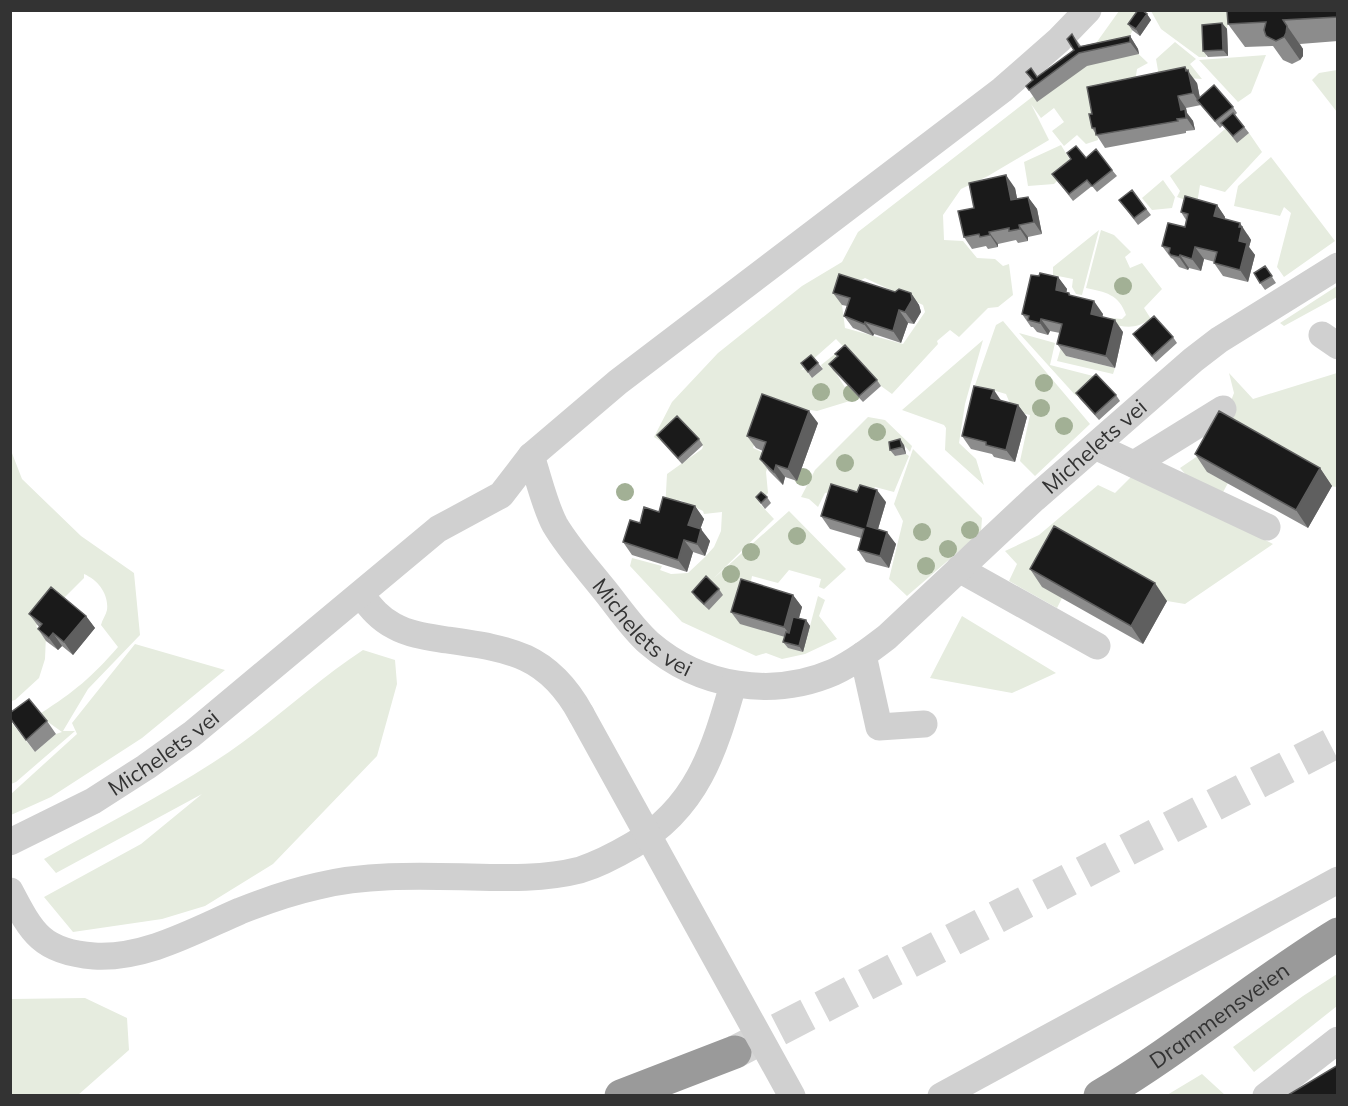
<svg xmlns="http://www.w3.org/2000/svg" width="1348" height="1106" font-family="Mulish,sans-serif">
<rect width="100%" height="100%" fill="#fff"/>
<path fill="#e6ecdf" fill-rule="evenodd" d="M1119,11H1149C1138,18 1132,30 1127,43L1148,63L1137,69L1134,89L1095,99L1098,140L1086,144L1077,135L1064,146L1052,131L1064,122L1054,108L1041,118L1031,104L1049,140L988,176L961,189L943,215L944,240L963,241L977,258L995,259L1003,266L1009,264L1013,295L998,307L988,308L959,337L950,330L937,341L938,344L892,394L881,386L836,339L801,370L805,369L812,378L823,369L821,365L835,354L842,362L834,370L853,400L817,411L768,404L753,448L771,456L766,472L768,493L759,503L774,519L713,579L789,511L846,569L824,589L819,587L821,579L789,570L778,583L752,576L749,592L790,638L789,647L810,626L818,596L825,600L819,616L837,639L805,654L782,659L766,653L756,656L682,622L630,566L632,558L662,566L660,570L671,574L688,573L705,557L714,547L721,531L722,512L704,514L703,511L680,500L672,508L665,511L667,474L702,449L703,446L680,425L662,442L654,437L672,402L718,353L802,286L842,262L858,232L1089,53ZM865,278L923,305L925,312L903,344L845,328L842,305L848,287Z
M1151,11H1230L1227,29L1206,32V57H1199L1161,29Z
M1175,42L1196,59L1190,64L1202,79L1186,78L1160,82L1156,59Z
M1266,55L1251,93L1238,102L1199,60Z
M1337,70H1338L1337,112L1312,80L1319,73Z
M1225,129L1249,133L1262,152L1225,192L1200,185L1197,204L1177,197L1180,191L1170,176Z
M1061,145L1073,165L1054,184L1028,186L1024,162Z
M1271,157L1335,241L1284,277L1277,267L1291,213L1284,207L1280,216L1234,206L1238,186Z
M1163,180L1175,197L1172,208L1152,210L1142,198Z
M1099,230L1082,295L1076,294L1072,287L1073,279L1053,275V267Z
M1101,230L1114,235L1131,252L1125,257L1130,268L1142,263L1162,289L1144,308L1151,319C1135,329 1127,328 1108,323L1110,318L1122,319L1126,315C1119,294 1105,292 1086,288Z
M1337,286V297L1284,326L1280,323Z
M1003,321L1090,424L1035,476L1020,461L1030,415L1013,411L1006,394L975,385L996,325Z
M1019,333L1055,343L1050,365L1097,377L1076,396Z
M1064,337L1066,356L1115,368L1113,374L1057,361Z
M983,340L965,404L959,443L976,459L984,485L945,450L946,428L944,425L902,410Z
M1229,373L1253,399L1337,373V487L1207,472L1228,483L1222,494L1194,484L1180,468L1205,451L1203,437L1224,419L1234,393Z
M868,417L885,420L912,446L910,452L904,445L895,456L906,454L909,456L894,492L875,487L865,501L830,492L825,493L818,507L809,499L801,497L815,470Z
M10,448L22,479L81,536L134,573L140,635L88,689L63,731H75L16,782L11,784V722L35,752L56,734L62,732L48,722L41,713C74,692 92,677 118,647L101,625C102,620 106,615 107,610C109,594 98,580 84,574V578L36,626L46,635L45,659L39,678L15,700L11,701Z
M913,449L982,518L981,532L907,596L889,579L903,521L894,504Z
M1135,473L1273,544L1185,604L1167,601L1062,598L1057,608L1009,581L1017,564L1005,551L1039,535L1098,485L1115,493Z
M962,616L1056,673L1012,693L930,678Z
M135,644L225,670L142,738L51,797L11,815V794L77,734L72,723Z
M363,650L395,660L397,684L377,756L273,864L205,906L162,919L73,932L44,897L141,844L202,794L56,873L44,859C106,824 170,792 229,752C275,720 316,681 363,650Z
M1337,974V1006L1254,1072L1233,1047L1303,996Z
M85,998L127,1018L129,1050L78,1095H11V999Z
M1202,1074L1225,1095H1167Z"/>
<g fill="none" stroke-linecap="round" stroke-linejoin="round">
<path stroke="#d6d6d6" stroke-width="33" stroke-dasharray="33 16" stroke-linecap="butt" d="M735,1052L1338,741"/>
<g stroke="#d0d0d0" stroke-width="27">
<path d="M1322,335L1338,346"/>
<path d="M1095,446L1267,527"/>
<path d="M531,456L618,382L1002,90L1059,40L1088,10"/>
<path d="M1134,464L1223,409"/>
<path d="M959,569L1097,646"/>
<path d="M361,595C371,608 380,619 394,626C410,635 429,637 447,640C510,649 548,654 581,714"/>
<path d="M863,655L879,727L924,724"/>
<path id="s1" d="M10,842L93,801L146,767L192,734L438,529L501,495L531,456C538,476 545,507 555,525C568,547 586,567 602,587C617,605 631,627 649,643C700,687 772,699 834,672C853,663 870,650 887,637L1034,499L1193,360L1219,340L1338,266"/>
<path d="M10,891C32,933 42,952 94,956C145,959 194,931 240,911C265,901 291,892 318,886C367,874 421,876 471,877C507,878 545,879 580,870C599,864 616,855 633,845C697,808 714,751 733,685"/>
<path d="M941,1096L1338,880"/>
<path d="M1266,1096L1338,1040"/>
</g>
<g stroke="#9a9a9a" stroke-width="33">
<path d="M621,1096L735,1052"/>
<path id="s2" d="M1100,1096C1183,1047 1256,984 1338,934"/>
</g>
<path stroke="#d0d0d0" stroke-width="27" d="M581,714L792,1096"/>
</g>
<g fill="#a2b095">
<circle cx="1123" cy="286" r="9"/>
<circle cx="1044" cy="383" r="9"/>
<circle cx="821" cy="392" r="9"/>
<circle cx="852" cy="393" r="9"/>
<circle cx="1041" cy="408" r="9"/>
<circle cx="1064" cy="426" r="9"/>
<circle cx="877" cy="432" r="9"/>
<circle cx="845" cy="463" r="9"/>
<circle cx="803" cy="477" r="9"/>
<circle cx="625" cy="492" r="9"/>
<circle cx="970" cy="530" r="9"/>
<circle cx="922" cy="532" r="9"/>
<circle cx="797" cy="536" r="9"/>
<circle cx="948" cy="549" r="9"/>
<circle cx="751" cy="552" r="9"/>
<circle cx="926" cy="566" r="9"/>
<circle cx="731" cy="574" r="9"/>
</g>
<path fill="#8c8c8c" d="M1338,10V41L1300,44L1303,49V56L1300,60L1292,64L1283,60L1273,46L1245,47L1228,24Z
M1147,14L1151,20L1140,36L1132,30L1128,24Z
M1222,23L1227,29L1228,56L1208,57L1203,51Z
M1072,34L1081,46L1130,36L1138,49L1139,54L1087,66L1037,102L1026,86L1032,81L1026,72L1037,77L1074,50Z
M1197,83L1200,98L1233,107L1237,113L1235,115L1249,133L1237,143L1223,125L1220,128L1201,105L1186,108L1187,113L1193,121L1195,130L1186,131V133L1105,148L1092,128V114Z
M1086,158L1112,170L1117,176L1097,192L1092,186L1073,201L1052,174Z
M1015,188L1017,199L1028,197L1037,209L1042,234L1028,237V241L1018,243L1016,240L998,244V247L988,249L986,246L972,249L964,237L974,208Z
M1132,190L1151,215L1138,225L1119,200Z
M1217,205L1225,217V219L1248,235L1251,240L1249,247L1255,255L1248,282L1223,276L1214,263L1215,262L1204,259L1201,271L1189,268L1188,270L1179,267L1173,259L1171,258L1162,246L1185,227L1186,220L1181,212Z
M1265,266L1276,283L1265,290L1260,283Z
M1039,276L1058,277L1067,289L1066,292L1069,293L1071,296L1103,314L1102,317L1123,332L1115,368L1066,356L1057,344L1060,333L1050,331L1048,335L1037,332L1033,327H1031L1022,314Z
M895,292L911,293L919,305L921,312L914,324L908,323L901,343L874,334L873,336L853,328L844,316L847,306L842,305L833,293Z
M1133,334L1173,337L1177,343L1156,362Z
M835,354L877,380L881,386L863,402L833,370L829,364L837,356Z
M801,363H818L823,369L812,378Z
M1076,393L1116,395L1120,401L1099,420L1080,399Z
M1001,401L1018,405L1027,417L1015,462L994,457L992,454L971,449L962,436Z
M818,423L797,481L785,477L783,485L769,471L760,459L763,451L756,448L747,436Z
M657,435L699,439L703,445L682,464L662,442Z
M904,445L906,454L895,456L890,450Z
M1195,454L1320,468L1332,486L1308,528L1207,472Z
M756,497H767L771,503L765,509Z
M886,502L878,529L896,544L889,568L866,562L858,550L861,538L830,529L821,516Z
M695,506L704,519L700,529L710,541L705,556L693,552L687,572L632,555L623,542L640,523L659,512Z
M1030,569L1167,601L1143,644L1042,587Z
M719,589L723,595L709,610L696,598L692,592Z
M793,595L802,607L799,618L806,620L810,626L803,652L788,648L783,642L785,637L740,624L731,612Z
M29,614L86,616L95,628L73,655L62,646L58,650L46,641L38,629L39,627Z
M10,719L47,721L56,734L35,752Z"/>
<path fill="#5f5f5f" d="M1147,14L1151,20L1140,36L1136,29Z
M1283,20L1303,49V56L1300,60L1284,37Z
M1222,23L1227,29L1228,56L1223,50Z
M1130,36L1138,49L1139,54L1130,42Z
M1185,67L1197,83L1201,104L1197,100L1201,106L1193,93Z
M1178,96L1186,108L1187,113L1193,121L1195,130L1181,110Z
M1006,175L1015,188L1020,213L1011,200Z
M1028,197L1037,209L1042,234L1034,222Z
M1217,205L1225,217L1222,229L1214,216Z
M1240,223L1251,240L1249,247L1255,255L1248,282L1240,270L1239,241V227Z
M1019,225L1028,237V241L1020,229Z
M989,232L998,244V247L990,235Z
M1195,247L1204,259L1201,271L1192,259Z
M1180,255L1189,268L1188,270L1179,257Z
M1058,277L1067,289L1065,302L1056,290Z
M911,293L919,305L921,312L914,324L905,312Z
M1094,301L1103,314L1100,326L1091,314Z
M899,310L908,323L901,343L893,331Z
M1041,319L1050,331L1048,335L1040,323Z
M1115,320L1123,332L1115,368L1106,356Z
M865,322L874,334L873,336L864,324Z
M994,390L1002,402L991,398Z
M1018,405L1027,417L1015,462L1006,450Z
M809,411L818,423L797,481L788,469Z
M900,439L904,445L906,454L902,447Z
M776,465L785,477L783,485L774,472Z
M1320,468L1332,486L1308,528L1296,510Z
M877,490L886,502L875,539L867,526Z
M695,506L704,519L697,538L688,525Z
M701,529L710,541L705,556L697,544Z
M887,532L896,544L889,568L880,556Z
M684,540L693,552L687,572L678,560Z
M1155,583L1167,601L1143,644L1131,626Z
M793,595L802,607L793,639L784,627Z
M86,616L95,628L73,655L64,642Z
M806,620L810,626L803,652L799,646Z
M53,633L62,646L58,650L49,638Z"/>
<path fill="#1a1a1a" stroke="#5f5f5f" stroke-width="1.5" d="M1138,10H1142L1147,14L1136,29L1128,24Z
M1227,10H1338V17L1283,20L1287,26L1286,33L1284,37L1276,41L1266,36L1264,30L1266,22L1228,24Z
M1222,23L1223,50L1203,51L1202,25Z
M1072,34L1079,47L1130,36V42L1079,53L1029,90L1026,86L1033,80L1026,72L1031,68L1037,77L1074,50L1067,39Z
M1185,67L1186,71L1188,70L1193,93L1178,96L1181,110L1185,109L1186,118L1177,119L1178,121L1096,135L1095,128H1092L1089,114H1092L1087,87Z
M1214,85L1233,107L1215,121L1197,100Z
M1233,113L1244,127L1233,136L1221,123Z
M1076,146L1086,158L1096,149L1112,170L1092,186L1087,180L1069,194L1052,174L1071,159L1067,153Z
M1006,175L1011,200L1028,197L1034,222L1019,225L1020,229L1009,231V228L989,232L990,235L980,237L979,234L964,237L958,211L974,208L969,183Z
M1132,190L1146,209L1134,218L1119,200Z
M1185,196L1217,205L1214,216L1240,223L1239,227H1242L1239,241L1247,243L1240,270L1214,263L1217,252L1195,247L1192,259L1180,255L1179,257L1171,255L1169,253L1170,248L1162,246L1168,223L1185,227L1188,214L1181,212Z
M1265,266L1272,276L1260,283L1254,273Z
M1040,273L1058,277L1056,290L1069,293V295L1094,301L1091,314L1115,320L1106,356L1057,344L1062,324L1041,319L1040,323L1028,320L1029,316L1022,314L1031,275L1039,276Z
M839,274L895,292L899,289L911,293L912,300L905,312L899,310L893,331L865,322L864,324L844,316L850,298L833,293Z
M1154,316L1173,337L1152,356L1133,334Z
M845,345L877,380L859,396L829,364L838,356L835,354Z
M811,355L818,363L808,372L801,363Z
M1096,374L1116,395L1095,414L1076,393Z
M974,386L994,390L991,398L1018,405L1006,450L986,445V442L962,436Z
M762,394L809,411L788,469L776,465L774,472L760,459L766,442L747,436Z
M1219,411L1320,468L1296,510L1195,454Z
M677,416L699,439L678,458L657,435Z
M900,439L902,447L890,450L889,442Z
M831,484L857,492L860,485L877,490L867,526L887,532L880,556L858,550L864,529L821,516Z
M761,492L767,497L761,503L756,497Z
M663,497L695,506L688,525L701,529L697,544L684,540L678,560L623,542L630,520L640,523L644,507L659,512Z
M1054,526L1155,583L1131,626L1030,569Z
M706,576L719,589L704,604L692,592Z
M741,579L793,595L784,627L731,612Z
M51,587L86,616L64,642L53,633L49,638L38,629L42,624L29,614Z
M793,617L806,620L799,646L783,642L786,632L789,633Z
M29,699L47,721L26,740L10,718V713Z
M1338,1065V1095H1288Z"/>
<g text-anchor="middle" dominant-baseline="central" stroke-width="6" stroke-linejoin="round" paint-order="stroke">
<g font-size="22" fill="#333" stroke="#fff">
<text stroke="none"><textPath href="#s1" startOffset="1420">Michelets vei</textPath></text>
<text stroke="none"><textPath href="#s1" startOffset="862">Michelets vei</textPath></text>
<text stroke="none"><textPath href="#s1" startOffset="178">Michelets vei</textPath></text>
<text stroke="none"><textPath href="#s2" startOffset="144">Drammensveien</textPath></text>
</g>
</g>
<rect width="1348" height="1106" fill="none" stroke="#333333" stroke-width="24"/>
</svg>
